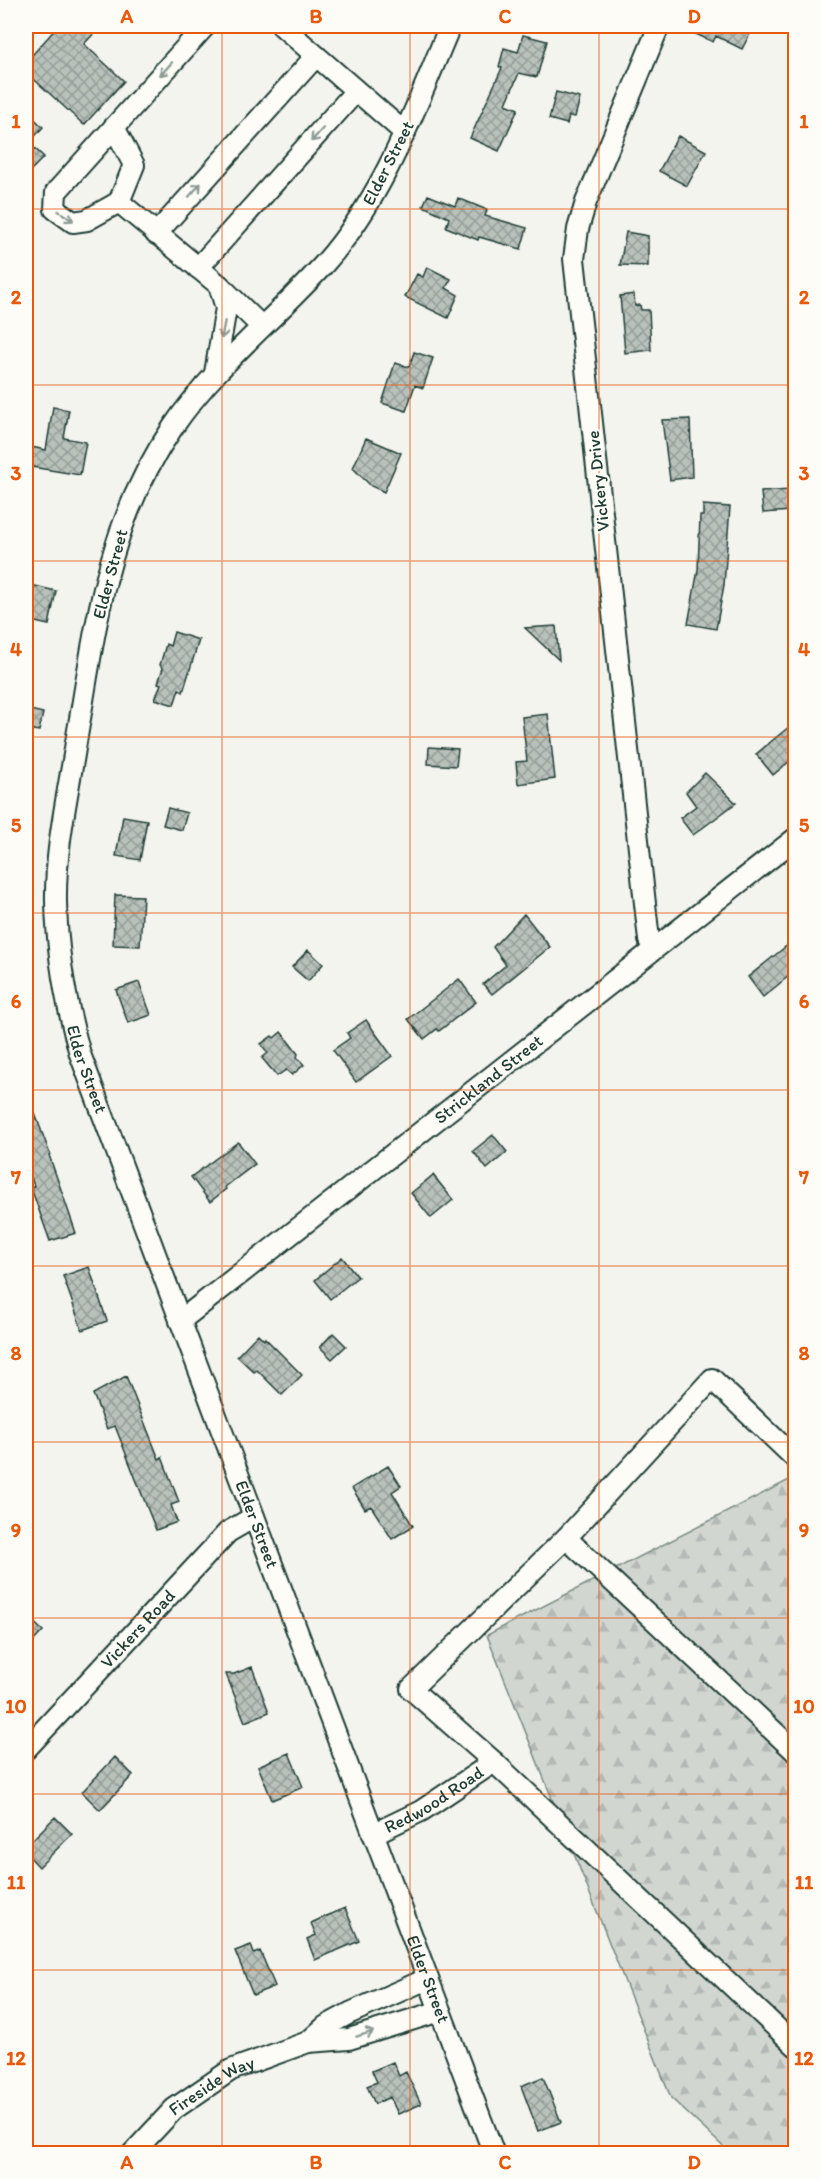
<svg xmlns="http://www.w3.org/2000/svg" width="821" height="2179" font-family="Itim,sans-serif">
<defs>
<pattern id="forest-firs" width="22" height="20" patternUnits="userSpaceOnUse" patternTransform="scale(1.5)"><rect width="22" height="20" fill="#d1d6d1"/><path d="M5 1l3.5 6h-7zM16 11l3.5 6h-7z" fill="#b3b9b4"/></pattern>
<pattern id="building-cross-hatch" width="8" height="8" patternUnits="userSpaceOnUse" patternTransform="scale(1.5)"><rect width="8" height="8" fill="#b9c1bb"/><path d="M0 0l8 8M0 8l8-8" fill="none" stroke="#969e99"/></pattern>
</defs>
<rect width="100%" height="100%" fill="#f4f4ef"/>
<filter id="ink" filterUnits="userSpaceOnUse"><feTurbulence type="fractalNoise" baseFrequency=".0167" numOctaves="2"/><feDisplacementMap in="SourceGraphic" scale="12" xChannelSelector="R" yChannelSelector="G"/><feConvolveMatrix kernelMatrix="1 2 1 2 8 2 1 2 1" color-interpolation-filters="sRGB"/></filter>
<g filter="url(#ink)">
<path fill="url(#forest-firs)" stroke="#788a82" stroke-width="1.5" d="M795,1477V2153H730L671,2098L487,1635Z"/>
<path fill="url(#building-cross-hatch)" stroke="#1f3d34" stroke-width="1.5" d="M58,26H101L84,44L124,81L84,125L26,72V62Z
M679,26H754L742,49L716,36L713,42Z
M523,35L547,41L537,77L519,73L506,104L518,109L499,151L470,138L502,68L499,67L504,48L518,52Z
M556,92L580,98L575,117L569,116L567,124L549,119Z
M26,111L43,127L29,143L44,157L26,175Z
M678,136L706,151L687,186L659,171Z
M428,195L455,206L458,198L487,210L485,216L527,228L521,249L479,237L478,240L446,227L449,218L423,206Z
M626,232L648,236V266L620,265Z
M427,267L451,279L446,288L458,295L448,318L405,297L417,274L423,277Z
M634,294L635,306L640,305L641,310H649L651,350L625,353L620,296Z
M414,352L433,358L423,388L415,385L406,411L382,403L395,363L409,367Z
M53,407L69,410L64,438L86,442L80,475L26,466V446L46,450Z
M690,419L692,477L670,480L662,420Z
M366,438L401,453L384,492L371,486L353,468Z
M790,490L791,511L763,513L761,492Z
M703,505L730,507L724,585L716,629L688,624L698,570L700,516H703Z
M31,585L56,591L49,625L26,620Z
M556,626L559,660L525,628Z
M174,632L199,640L183,692L179,689L174,705L155,699L161,684L158,683L163,668L160,665L166,644L170,646Z
M26,709L43,713L39,731L26,729Z
M548,714L555,779L518,784L516,762L527,761L522,717Z
M795,722V757L773,775L756,754Z
M429,747L458,749L456,766L428,764Z
M705,773L736,803L693,835L680,818L696,806L686,792Z
M168,808L187,813L182,830L163,825Z
M123,816L147,820L140,860L116,856Z
M115,895L143,896L140,946L113,945Z
M524,914L550,947L492,994L483,984L506,965L493,947Z
M795,939V971L763,997L748,977Z
M308,950L323,964L308,981L292,967Z
M459,979L476,1002L439,1031L437,1029L424,1039L408,1019Z
M139,982L151,1015L128,1023L116,990Z
M366,1020L392,1056L356,1082L333,1050L350,1038L347,1033Z
M281,1032L298,1054L297,1057L304,1065L292,1075L286,1070L277,1076L262,1058L268,1053L261,1044L272,1036L274,1038Z
M27,1092L50,1154L49,1155L76,1233L50,1241L31,1188L34,1186L26,1163Z
M493,1135L507,1152L487,1169L473,1151Z
M238,1142L255,1164L225,1187L226,1189L210,1202L191,1177Z
M433,1175L453,1200L431,1218L411,1193Z
M342,1257L358,1277L330,1299L315,1280Z
M89,1267L107,1321L82,1330L63,1276Z
M333,1333L346,1346L332,1359L320,1347Z
M258,1334L264,1340L265,1338L302,1375L282,1395L257,1370L254,1372L237,1356Z
M126,1376L159,1459L162,1457L179,1502L171,1505L177,1522L156,1530L115,1426L107,1429L93,1394Z
M388,1466L401,1486L392,1492L413,1526L392,1539L371,1506L365,1509L352,1488Z
M26,1615L43,1631L26,1649Z
M252,1667L269,1712L245,1722L226,1674H234Z
M289,1753L303,1787L272,1800L258,1766Z
M115,1757L133,1775L100,1810L82,1792Z
M55,1817L72,1834L39,1867L26,1853V1846Z
M345,1908L359,1941L315,1960L307,1939L316,1935L311,1923Z
M251,1945L254,1954L260,1951L275,1986L253,1995L235,1951Z
M393,2062L399,2076L406,2072L421,2104L398,2114L390,2097L375,2104L367,2086L377,2082L372,2071Z
M543,2077L561,2122L538,2131L521,2086Z"/>
<g fill="none" stroke-linecap="round" stroke-linejoin="round">
<g stroke="#1f3d34" stroke-width="24">
<g id="minor">
<path d="M205,26L56,192L55,209L73,222L87,220L119,202L219,285L261,326"/>
<path d="M282,26L405,133"/>
<path id="s1" d="M450,26C415,108 385,195 325,263C275,319 215,365 173,427C105,526 96,628 76,742C68,795 55,848 56,902C57,954 66,1004 80,1054L494,2154"/>
<path d="M114,127L134,165L119,202"/>
<path d="M156,234L316,56"/>
<path d="M198,268L356,91"/>
<path d="M215,373L226,308L219,285"/>
<path d="M653,949L649,940L574,259L578,229L586,202L659,26"/>
<path id="s2" d="M180,1321L796,838"/>
<path d="M566,1538L712,1379L796,1459"/>
<path id="s3" d="M26,1749L228,1532L254,1517"/>
<path d="M796,1752L566,1538L411,1689L494,1762L796,2046"/>
<path id="s4" d="M373,1834L421,1811L494,1762"/>
<path d="M308,2042L326,2026L350,2013L427,1979"/>
<path id="s5" d="M132,2154L174,2109L231,2070L308,2042L349,2039L440,2011"/>
</g>
</g>
<use href="#minor" stroke="#fdfcf7" stroke-width="20"/>
</g>
<defs><path id="oneway-shaft" d="M-6 0H5M1.5-3L5.5 0L1.5 3" fill="none" stroke-width="1.6" stroke-linecap="round" stroke-linejoin="round" transform="scale(1.5)"/></defs>
<g stroke="#8e9c96">
<use href="#oneway-shaft" transform="translate(166 69) rotate(132)"/>
<use href="#oneway-shaft" transform="translate(317 135) rotate(132)"/>
<use href="#oneway-shaft" transform="translate(195 190) rotate(-48)"/>
<use href="#oneway-shaft" transform="translate(66 216) rotate(34)"/>
<use href="#oneway-shaft" transform="translate(223 330) rotate(101)"/>
<use href="#oneway-shaft" transform="translate(365 2034) rotate(-17)"/>
</g>
</g>
<path fill="none" stroke="#e8590c" stroke-width="1.5" stroke-opacity="0.55" d="M222,26V2154M410,26V2154M599,26V2154M26,209H796M26,385H796M26,561H796M26,737H796M26,913H796M26,1090H796M26,1266H796M26,1442H796M26,1618H796M26,1794H796M26,1970H796"/>
<g text-anchor="middle" dominant-baseline="central" stroke-width="4.5" stroke-linejoin="round" paint-order="stroke">
<g font-size="18" fill="#1f3d34" stroke="#fdfcf7">
<text transform="translate(388 163) rotate(-63)">Elder Street</text>
<text transform="translate(598 481) rotate(-96)">Vickery Drive</text>
<text transform="translate(110 574) rotate(-75)">Elder Street</text>
<text stroke="none"><textPath href="#s1" startOffset="1158">Elder Street</textPath></text>
<text stroke="none"><textPath href="#s2" startOffset="392">Strickland Street</textPath></text>
<text stroke="none"><textPath href="#s1" startOffset="1644">Elder Street</textPath></text>
<text stroke="none"><textPath href="#s3" startOffset="164">Vickers Road</textPath></text>
<text stroke="none"><textPath href="#s4" startOffset="70">Redwood Road</textPath></text>
<text stroke="none"><textPath href="#s1" startOffset="2130">Elder Street</textPath></text>
<text stroke="none"><textPath href="#s5" startOffset="106">Fireside Way</textPath></text>
</g>
</g>
<rect width="821" height="2179" fill="none" stroke="#fdfcf7" stroke-width="66"/>
<rect x="33" y="33" width="755" height="2113" fill="none" stroke="#e8590c" stroke-width="2"/>
<g font-size="20" text-anchor="middle" font-weight="bold" fill="#e8590c">
<text x="127" y="23">A</text>
<text x="316" y="23">B</text>
<text x="505" y="23">C</text>
<text x="694" y="23">D</text>
<text x="16" y="128">1</text>
<text x="804" y="128">1</text>
<text x="16" y="304">2</text>
<text x="804" y="304">2</text>
<text x="16" y="480">3</text>
<text x="804" y="480">3</text>
<text x="16" y="656">4</text>
<text x="804" y="656">4</text>
<text x="16" y="832">5</text>
<text x="804" y="832">5</text>
<text x="16" y="1008">6</text>
<text x="804" y="1008">6</text>
<text x="16" y="1184">7</text>
<text x="804" y="1184">7</text>
<text x="16" y="1360">8</text>
<text x="804" y="1360">8</text>
<text x="16" y="1537">9</text>
<text x="804" y="1537">9</text>
<text x="16" y="1713">10</text>
<text x="804" y="1713">10</text>
<text x="16" y="1889">11</text>
<text x="804" y="1889">11</text>
<text x="16" y="2065">12</text>
<text x="804" y="2065">12</text>
<text x="127" y="2169">A</text>
<text x="316" y="2169">B</text>
<text x="505" y="2169">C</text>
<text x="694" y="2169">D</text>
</g>
</svg>
